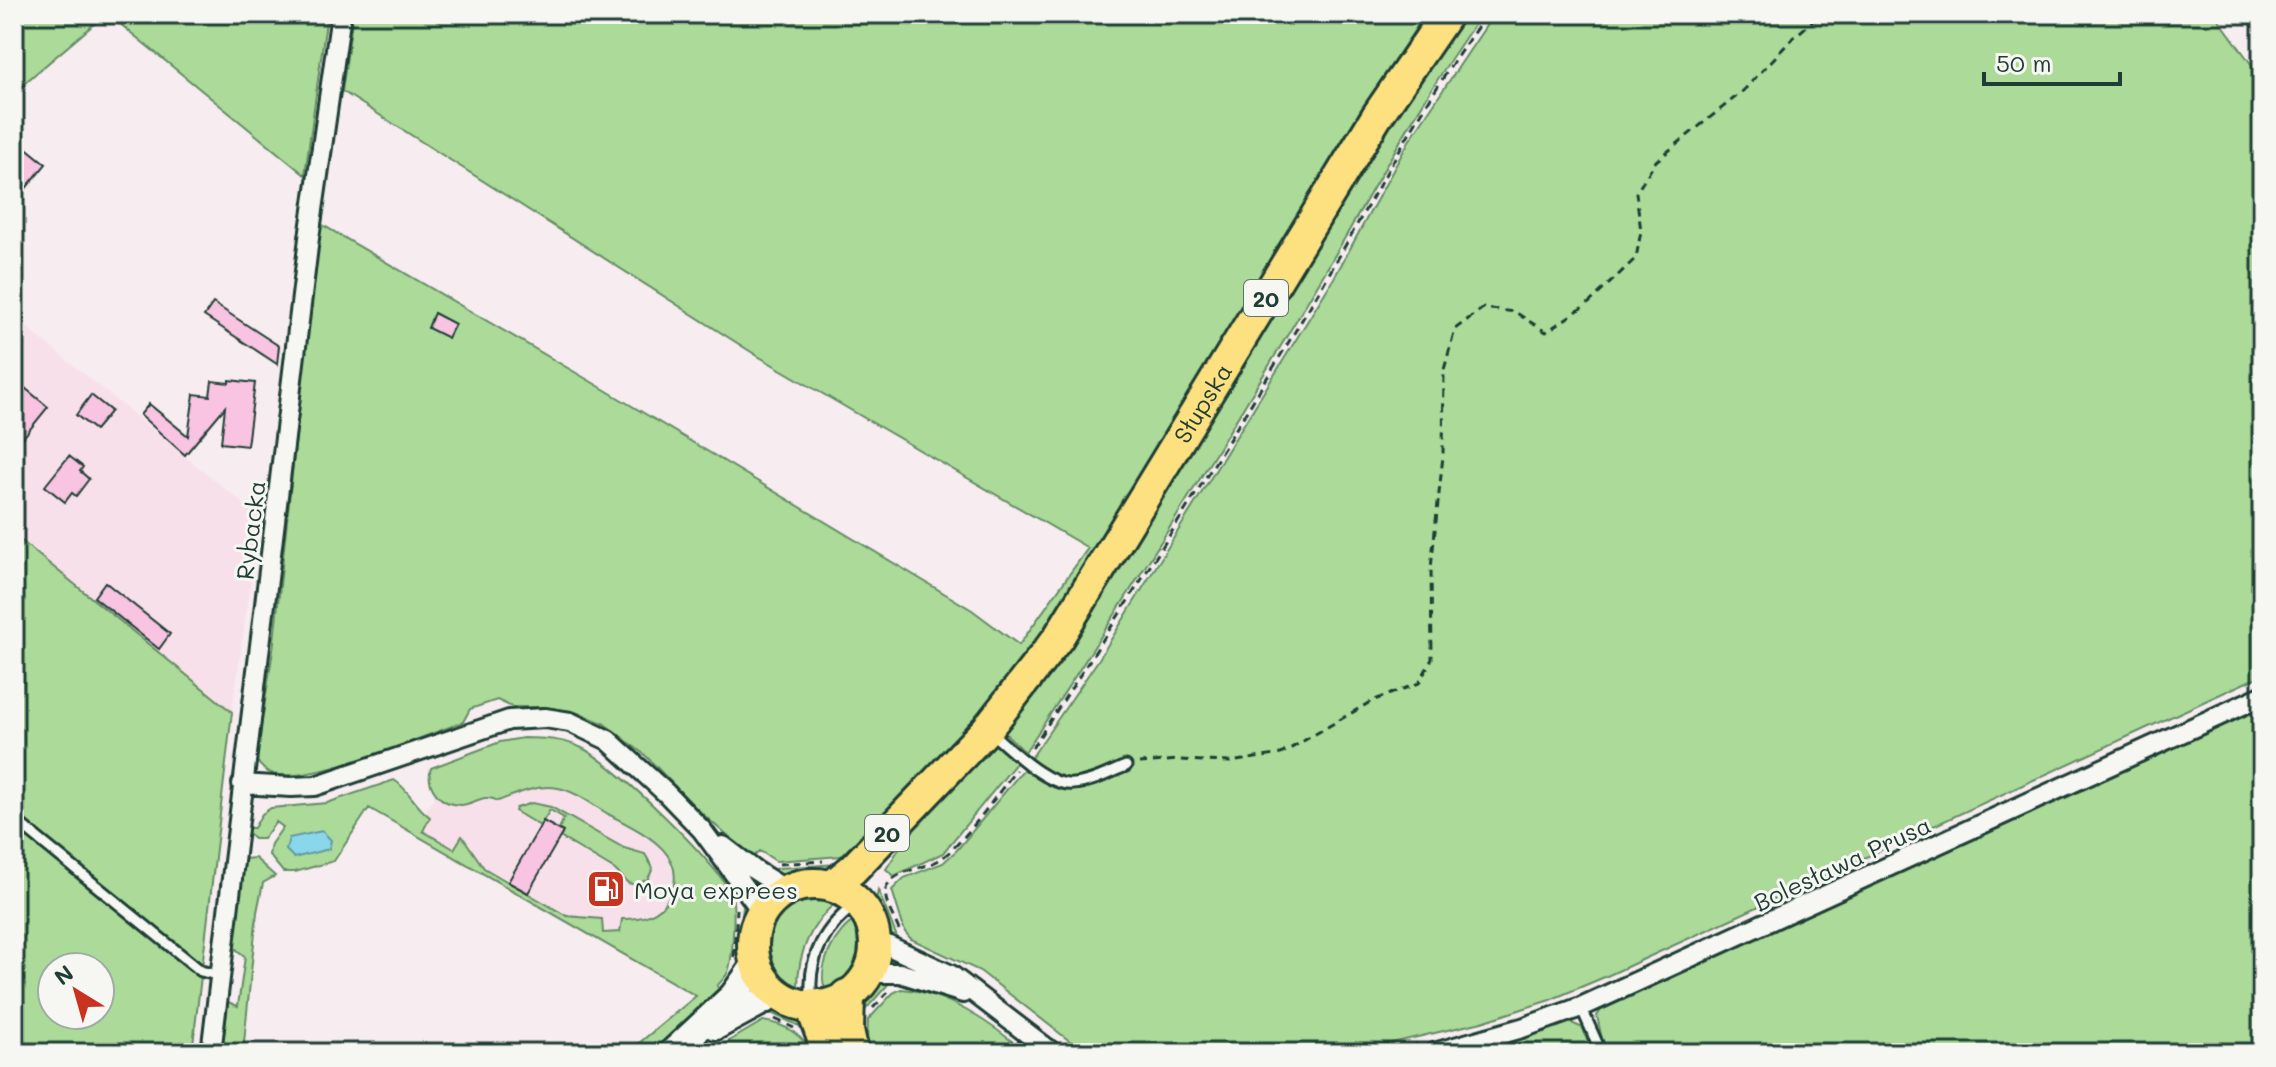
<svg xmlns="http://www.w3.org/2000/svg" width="2276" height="1067" font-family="Mali,sans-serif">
<rect width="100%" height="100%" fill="#f7ecef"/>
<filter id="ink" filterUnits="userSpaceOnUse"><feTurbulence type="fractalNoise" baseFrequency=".0125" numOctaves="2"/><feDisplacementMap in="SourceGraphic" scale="16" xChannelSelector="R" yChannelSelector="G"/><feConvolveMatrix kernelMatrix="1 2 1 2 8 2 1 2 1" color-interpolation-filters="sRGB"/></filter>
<g filter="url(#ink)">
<path fill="#f8e0eb" d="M14,317L260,517L232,712L14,535Z
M514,756L660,839L690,875L697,996L414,833L442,782Z"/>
<path fill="#abda99" stroke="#658c66" stroke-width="2" fill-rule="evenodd" d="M14,14H106L27,81L14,97Z
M108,14H327L305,175Z
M353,14H1425L1364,108L1291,233L1031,658L861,850L852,845L841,856L776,861L760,851L752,858L695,807L645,755L603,723L573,711L544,707H512L497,700L470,709L463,722C424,736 311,784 274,774C266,772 260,767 256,759L273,650L319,223L602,388L972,610L1019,645L1088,548L756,355L342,91Z
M1458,14H1482C1419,100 1370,197 1315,289C1222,445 1127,600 1025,752L1004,732L1005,723Z
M1494,14H2215L2262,79V675L1607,976L1550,1000L1482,1022L1349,1053H1085L980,971L911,939L905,932L892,890L904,878L943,863L957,850L1023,770L1099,659L1334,278L1409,141Z
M14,535L232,712L192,1053H14ZM52,967H100V1015H52Z
M2262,708V1053H1605L1597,1016L1601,1010Z
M523,738C543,738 564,739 582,748C613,763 716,862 731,893C736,904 733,959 728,972C726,977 721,981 717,986L723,994L657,1053H627L696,996L369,808L334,861L295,872H283L269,855L271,844L283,827L276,822L263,839H254L246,832L247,828H254L262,814L271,808L327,803L394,780C409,789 415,807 430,817L423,831L454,849L462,836L484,868L508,882L567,916L602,919L603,933L620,932L622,919C641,919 659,916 669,897C693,853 637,830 608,814C593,805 575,791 558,788C537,784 517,794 498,801C484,793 476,803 462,805C441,806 425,787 431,768L500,742Z
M987,744H995L1017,762L943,853L894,876L886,869L916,823Z
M532,803L551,807L624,848L645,854L653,868L648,879L636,885L628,883L615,870L560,837L562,835L558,831L564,818L550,810L540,826L515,811L516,808Z
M255,858L275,876L263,883L257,912L243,1053H222L228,1002L238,1006L245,957L233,946L244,859Z
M839,864L828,875L789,878L768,871L778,868Z
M878,890L897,937L899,945C880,932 873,912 878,890Z
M821,894L835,899L836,902C811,924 798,953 798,986L795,988C743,961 765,897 821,894Z
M744,895L750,910L747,954L746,963L737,971Z
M857,919C872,950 857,979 826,991C815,969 836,929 857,919Z
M891,981L858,1018L861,993L875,984Z
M901,989C945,991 994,1025 1026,1053H860L859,1043L867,1040L868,1020L893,993Z
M779,1004L805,1016L808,1030L766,1011Z
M763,1021C784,1024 802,1034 811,1053H709Z
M1569,1022L1583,1028L1592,1053H1468L1524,1038Z"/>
<path fill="#8ad6ea" stroke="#5f99a1" stroke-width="2" d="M322,831L331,840L329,849L294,858L286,850L289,838Z"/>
<path fill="#f9c4e1" stroke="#1f3d34" stroke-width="2" d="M14,138L46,164L14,203Z
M213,303L279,346L277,364L204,316Z
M434,313L455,324L448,338L428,328Z
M14,379L48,407L14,449Z
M229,380L255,383L247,446L221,443L225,407L185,455L140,415L149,404L188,436L194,394L210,396L212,381L229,383Z
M91,395L111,411L95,430L76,415Z
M69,456L83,467L80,471L89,479L76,496L72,493L65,502L45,486Z
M105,582L170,634L159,649L94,597Z
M543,821L563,832L528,893L508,882Z"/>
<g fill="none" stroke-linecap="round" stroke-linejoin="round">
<g stroke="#1f3d34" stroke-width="15">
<path id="lane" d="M990,732C1010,748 1047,787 1073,784C1091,783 1110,772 1126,766
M14,819L201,971L220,976
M812,999C806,958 826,925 859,902
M1581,1007L1597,1043L1598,1053"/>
</g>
<g stroke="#1f3d34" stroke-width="24">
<path id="street" d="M242,784L291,787L315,786L509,720L545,718L570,722L608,740L666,793L702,830L762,912
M723,846L753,869L786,890
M876,940L951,975L1053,1053
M869,973H900L963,993
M211,1053L309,238L341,14
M1434,1053L1522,1028L1581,1007L2262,696"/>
</g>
<g stroke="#1f3d34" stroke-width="32">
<path id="secondary" d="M716,1026L777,993
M672,1053L733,996L756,964"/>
</g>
<g stroke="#1f3d34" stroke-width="36">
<g id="primary">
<circle cx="814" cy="945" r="61"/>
<path id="s1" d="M832,886L853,869L987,729L1058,638L1377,116L1447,14"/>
</g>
</g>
<g stroke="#1f3d34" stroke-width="40">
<path id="highway" d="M847,997L846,1030L851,1053
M813,1006L824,1036L828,1053"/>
</g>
<path stroke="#1f3d34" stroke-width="3" stroke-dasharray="8 6" stroke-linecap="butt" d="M1032,748C1130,600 1224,451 1315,298C1371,203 1421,103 1487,14
M1139,763L1179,760L1231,762L1281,754L1372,701L1419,683L1432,659L1431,568L1443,456L1444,370L1455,329L1483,308L1515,312L1546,332L1589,303L1636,258L1641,231L1636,193L1656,161L1743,91L1794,37L1821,14
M779,864L823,861
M899,930C895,919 883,902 886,889C891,870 925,869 939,860C964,844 996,795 1016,770
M734,957L737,909
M873,1008L890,990
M775,1019L794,1028
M1374,1053L1417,1044"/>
<use href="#lane" stroke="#f6f6f2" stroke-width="9"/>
<use href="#street" stroke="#f6f6f2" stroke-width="18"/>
<use href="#secondary" stroke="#f6f6f2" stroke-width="26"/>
<use href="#primary" stroke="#fde080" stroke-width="30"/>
<use href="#highway" stroke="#fde080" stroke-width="34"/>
</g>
</g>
<defs>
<g id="fuel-square" transform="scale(2)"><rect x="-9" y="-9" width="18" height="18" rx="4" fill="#c8321e" stroke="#f6f6f2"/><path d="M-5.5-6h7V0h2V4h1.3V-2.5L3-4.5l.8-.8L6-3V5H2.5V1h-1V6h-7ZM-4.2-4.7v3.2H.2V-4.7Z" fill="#fff"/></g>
</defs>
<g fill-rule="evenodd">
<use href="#fuel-square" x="606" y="889"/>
</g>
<g text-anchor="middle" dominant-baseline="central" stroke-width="6" stroke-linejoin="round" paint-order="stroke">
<g fill="#f6f6f2" stroke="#60746d" stroke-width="2">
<rect x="1244" y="280" width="44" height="36" rx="6"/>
<rect x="865" y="815" width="44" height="36" rx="6"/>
</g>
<g font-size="22" font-weight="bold" fill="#1f3d34">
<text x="1266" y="298">20</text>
<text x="887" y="833">20</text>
</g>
<g font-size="24" fill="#1f3d34" stroke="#f6f6f2">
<text stroke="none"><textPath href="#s1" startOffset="612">Słupska</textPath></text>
<text transform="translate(250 530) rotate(-83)">Rybacka</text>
<text transform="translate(1842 863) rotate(-25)">Bolesława Prusa</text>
</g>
<g font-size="24" fill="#1f3d34" stroke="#f6f6f2" text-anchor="start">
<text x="634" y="889">Moya exprees</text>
</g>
</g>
<rect width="2276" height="1067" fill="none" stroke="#f6f6f2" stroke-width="48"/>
<rect x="24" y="24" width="2228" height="1019" fill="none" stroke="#1f3d34" stroke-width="3" filter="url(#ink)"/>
<g transform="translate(76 991) rotate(323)"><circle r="38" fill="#f6f6f2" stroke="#a0aca6" stroke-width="2"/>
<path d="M0-6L14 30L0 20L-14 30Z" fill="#c8321e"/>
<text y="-12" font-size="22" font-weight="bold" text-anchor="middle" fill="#1f3d34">N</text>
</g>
<path d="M1984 72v12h136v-12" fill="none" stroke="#1f3d34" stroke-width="4"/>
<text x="1996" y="72" font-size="24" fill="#1f3d34" stroke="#f6f6f2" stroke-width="6" paint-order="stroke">50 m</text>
</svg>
